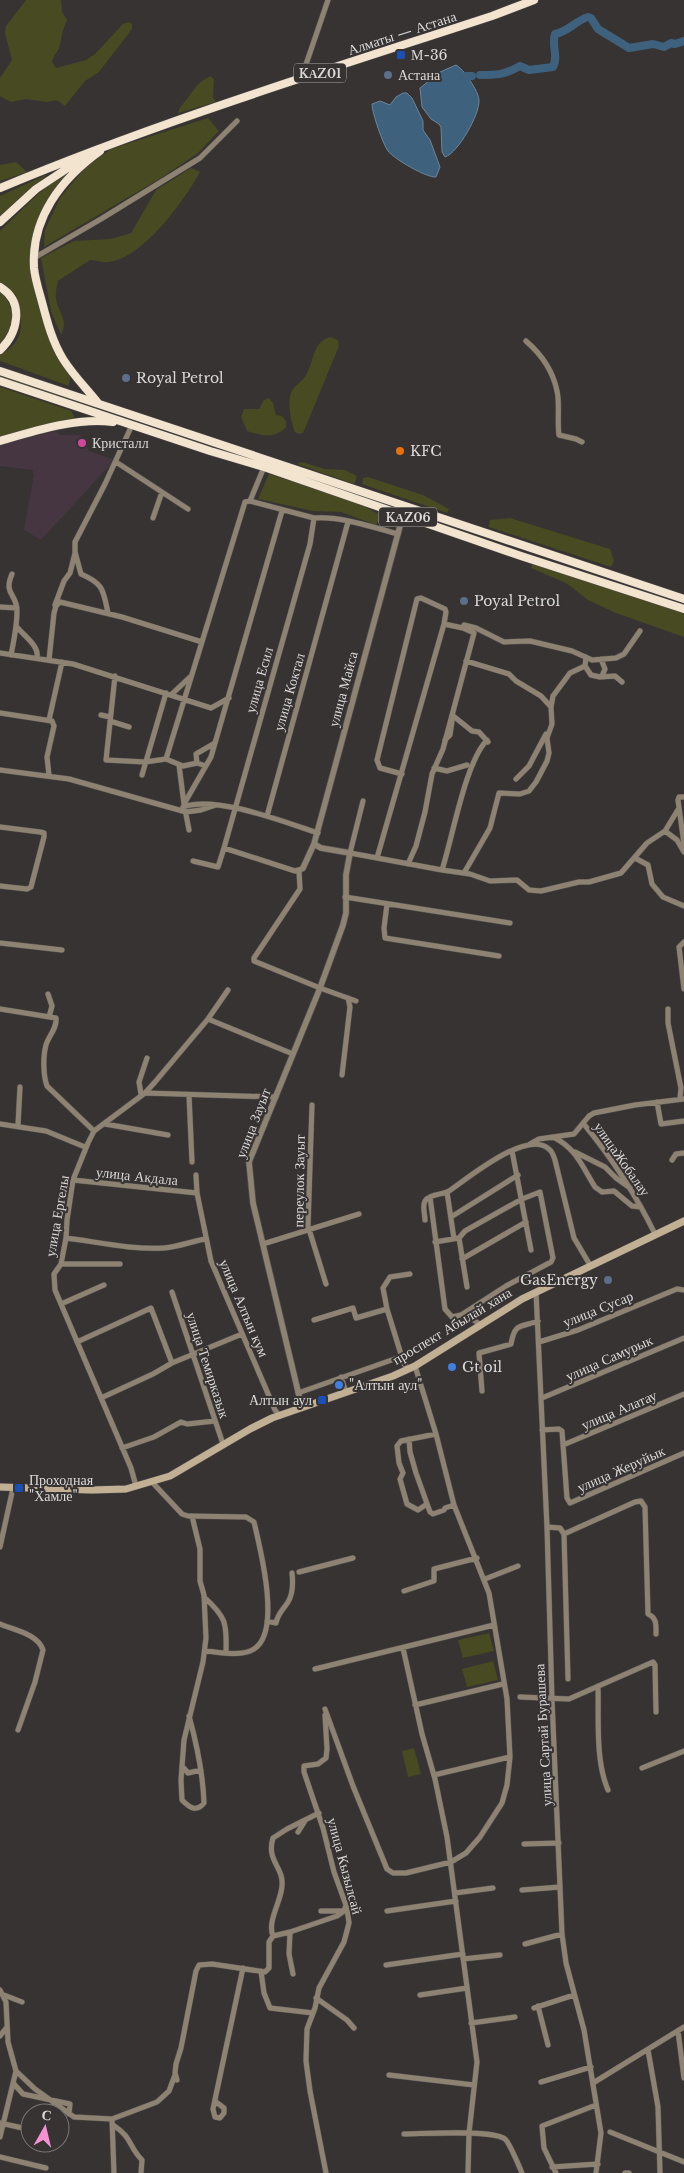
<svg xmlns="http://www.w3.org/2000/svg" width="684" height="2173" font-family="'Libre Baskerville',serif">
<rect width="100%" height="100%" fill="#363332"/>
<path fill="#463641" d="M56,431L60,435H81L89,451L112,459L110,465L41,540L24,530L34,474L32,470L0,466V444Z"/>
<path fill="#484a21" d="M26,0H61L62,12L67,20C62,30 62,38 59,48C57,53 53,56 52,62L56,68L86,60L95,54L123,24L129,22L132,24V29L99,72L85,81L65,106L57,100L47,102L26,99L11,102L0,96V78L12,60L5,33L6,26Z
M210,76L214,79L213,97L216,102L178,113L179,109L199,83Z
M208,118L219,131L198,153L161,178L44,247L45,230L60,198L85,168L111,149Z
M16,162L27,172L0,181V165Z
M77,165L61,181L45,204L37,221L31,256L59,357L70,376L69,386L0,361V355C28,339 22,321 16,295L0,284V231L39,193Z
M191,168L200,172C184,201 144,257 109,262C103,263 96,260 90,260L58,281C57,286 55,293 56,299C58,313 69,319 61,335L51,311L41,258L74,241L111,239L131,233L156,190Z
M48,174L0,216V196Z
M0,291L3,292C15,312 20,328 0,346Z
M330,337L338,340L339,346L306,426L303,433L299,434L295,432C291,422 287,403 291,393C294,385 302,382 306,375C315,361 311,343 330,337Z
M0,374L169,431L0,377Z
M0,387L71,411L74,416V420L0,438Z
M269,398L273,403L276,415L282,416L286,421V427C275,439 261,436 247,431L241,417L244,409H259L264,400Z
M302,462L325,469L345,470L357,476L354,484L297,464Z
M269,474L359,503L378,514L379,519L376,525L341,512L313,511L258,499Z
M368,477L423,495L449,509L447,513L362,484L363,478Z
M510,518L610,549L614,561L611,567L489,527L490,520Z
M533,562L684,610V637L616,613L588,600L566,583L531,568Z
M489,1633L494,1651L463,1658L458,1640Z
M493,1661L498,1680L467,1687L462,1669Z
M414,1748L421,1774L408,1777L402,1751Z"/>
<path fill="#3e617e" stroke="#6d8599" d="M456,65C463,68 479,92 479,100C480,114 458,153 445,157L442,152L441,127L439,124L431,119L422,107L420,88L440,72Z
M403,93H407L412,98L423,121V130L430,140L440,167L436,177C427,178 394,159 388,151C383,144 372,113 372,104L380,101L390,105L396,97Z"/>
<g fill="none" stroke-linecap="round" stroke-linejoin="round">
<path stroke="#3e617e" stroke-width="8" d="M480,75C497,75 504,75 520,66L529,70L553,67C559,56 551,46 555,34C568,32 575,21 588,17L591,18L598,29L629,48L653,44L664,47L671,43L675,44L684,41
M467,76H472"/>
<g stroke="#545150" stroke-width="6">
<path id="minor" d="M301,79L328,0
M34,258L101,219L200,158L237,121
M526,341C541,354 553,371 557,391C560,402 557,422 559,435L576,439L582,442
M116,462L188,509
M250,501L264,467
M153,518L162,492
M55,605L64,581L70,573L75,553
M0,607L17,608
M108,613C103,590 104,584 81,574L75,552V542L105,484L132,425
M464,625L476,628L504,642L530,641L572,651L592,660L616,658L624,654L640,631
M16,626C23,635 40,646 37,658
M0,653L73,664L211,708L229,698
M11,655C14,640 17,626 17,611C17,593 3,595 12,574
M601,659L605,669L602,676
M49,660L54,613L56,606L60,602L122,617L202,642
M466,661L509,674L516,681L541,696L551,707
M585,666L591,675L600,677L615,676L622,682
M115,676L106,760L145,762L166,759L183,766L197,763L206,766
M172,694L190,677
M0,713L52,721L54,726L47,757L49,775
M101,715L110,717
M452,715L472,731L479,732L488,742
M49,720L62,662
M110,721L129,727
M445,740L450,735L452,721
M166,759L245,502L250,501L314,518C341,516 372,527 398,534
M197,763L196,754L215,743
M179,765L184,804
M434,768L447,771L467,765
M0,770L69,779L186,812L201,810L216,805
M142,775L166,693
M516,779L529,766L546,734
M684,797H679L678,800L684,844
M363,801L350,853L442,870C453,836 465,763 487,740
M183,807C216,795 284,822 318,833
M267,816L348,522
M0,827L40,832L44,833V837L31,887L27,889L0,886
M189,830L184,804L211,757L282,511
M665,831L679,808
M224,848L310,544L314,518
M377,858L444,624L446,612L445,609L421,598L417,599L377,760L380,768L402,774
M635,858L648,865L652,884L663,897L684,906
M193,861L218,867L224,848L295,871L302,869
M408,864L416,846L425,812L432,774L443,749L474,633L463,628L444,624
M442,870L470,874L490,881L517,880L529,890L541,891L579,882H589L621,873L647,843L665,831L677,840L684,852
M299,871L300,889L254,958V961L320,988L356,1001
M464,873L490,828L499,793L520,794L529,791L536,782L547,761L549,753L547,738L552,724L551,707L553,696L570,673L585,666L586,657
M345,897L510,923
M387,904L384,928L385,938L499,956
M684,942L679,947L684,989
M0,943L62,950
M48,994L52,1006L49,1017
M0,1009L56,1018C57,1029 49,1035 46,1045C43,1056 43,1075 47,1086L94,1131
M668,1009V1023L681,1088L680,1098
M208,1019L293,1054
M342,1075L350,1007L348,998
M145,1093L276,1097
M141,1094L139,1082L147,1058
M189,1095L192,1162
M657,1102L661,1124L684,1121
M312,1105L308,1226L326,1284
M583,1123C611,1157 636,1195 655,1234
M0,1124L46,1131L85,1147
M105,1124L168,1135
M18,1125L20,1087
M553,1137C576,1148 582,1166 595,1187L602,1192L614,1191L632,1206L641,1207
M530,1144L539,1139L574,1134L589,1116L594,1113L635,1105L684,1099
M512,1151L531,1250
M575,1152L605,1167L616,1178L630,1188
M672,1160L676,1154L684,1153
M196,1175L197,1193L211,1261L275,1410L280,1416
M73,1180L197,1193
M447,1192L454,1239
M430,1197L445,1309L452,1317L461,1315L506,1286L551,1262L553,1258L540,1192L522,1199L465,1231L459,1238L435,1242
M451,1217L518,1175
M425,1220C425,1214 422,1206 425,1201C429,1194 442,1195 449,1191C467,1179 529,1127 550,1150C552,1152 554,1157 555,1160L574,1238L590,1265
M66,1238C98,1242 133,1250 164,1248C178,1247 192,1241 206,1239
M459,1238L467,1287
M263,1244L359,1214
M462,1259L526,1222
M61,1264H120
M172,1292L223,1444
M536,1292L547,1527L552,1700L562,1934L566,1963L584,2030L601,2133L596,2173
M61,1304L104,1285
M461,1315H466L481,1325
M314,1320L353,1308L356,1318L387,1309
M77,1342L151,1308L172,1363
M539,1342L578,1330L677,1289L684,1290
M409,1369L404,1364L387,1309L383,1288L390,1277L410,1274
M341,1377L346,1392
M482,1391L479,1353L511,1344C515,1322 520,1328 538,1321
M298,1393L403,1356
M101,1398L153,1374L172,1363L242,1334
M542,1398L684,1338
M542,1430L559,1429L562,1431L567,1498L570,1503L684,1453
M409,1439L410,1452L416,1473L430,1512L433,1514L444,1510L445,1508L454,1505
M563,1445L684,1394
M122,1448L154,1437L181,1422L187,1424L215,1421
M152,1482L182,1514L188,1516L246,1517L254,1522C260,1548 282,1632 254,1649C242,1657 219,1652 205,1651
M136,1486L131,1468L55,1290L54,1274L61,1264L66,1238L67,1220L73,1180L88,1143L94,1131L145,1093L155,1082L208,1019L228,990
M427,1504L418,1510L407,1504L400,1479L403,1473L399,1463L397,1446L401,1441L436,1434
M547,1527L560,1528L564,1534
M0,1547L13,1488
M299,1572L353,1558
M485,1579L518,1566
M404,1591L434,1581V1569L477,1558
M204,1597C226,1617 227,1623 226,1652
M267,1621L276,1623C278,1613 283,1610 288,1602C293,1594 293,1582 292,1573
M0,1624C14,1630 38,1634 43,1650L35,1682L18,1730
M403,1648L422,1734L435,1779L447,1837L477,2062L469,2133L468,2173
M315,1669L494,1625
M568,1679L564,1534L635,1502L641,1501L645,1507L648,1614C657,1618 656,1625 656,1634
M598,1686C599,1718 595,1760 608,1790
M520,1697L569,1699L653,1662L655,1665L656,1712
M415,1705L503,1684
M325,1709L353,1786L387,1869L393,1873H406L451,1862L466,1853L480,1837L502,1803L507,1785L510,1757L507,1699L489,1593L454,1505L436,1434L415,1366
M325,1715L327,1749L326,1758L318,1764L304,1766V1772L323,1828L334,1872L347,1908L349,1923L344,1942L319,1988L315,2008L307,2029L306,2061L310,2091L326,2173
M189,1716C197,1745 203,1773 204,1803C196,1813 189,1807 182,1800L181,1780L184,1740L203,1662L206,1638L204,1595L200,1581V1549L192,1516
M182,1766L188,1773L201,1770
M642,1768L684,1751
M434,1775L510,1757
M298,1832L305,1821
M524,1844L559,1843
M522,1890L560,1887
M455,1893L493,1888
M321,1911H344
M387,1911L456,1901
M290,1932L289,1954L293,1974
M273,1936C267,1921 281,1902 282,1886C284,1867 266,1861 273,1838L287,1829L319,1813
M525,1944L562,1934
M463,1959L500,1955
M386,1965L463,1954
M261,1971L264,1993L270,2008L313,2013
M0,1990L6,2002L8,2042L16,2071L35,2089L74,2117L112,2119L114,2173
M4,1995L22,2002
M420,1995L467,1988
M316,1998L347,2020L354,2028
M538,2006L548,2045
M534,2008L574,1995
M471,2023L515,2017
M678,2031L684,2078
M0,2036L7,2027
M648,2050L658,2107L660,2173
M389,2075L474,2085
M177,2080L175,2073L176,2064L181,2048L196,1971L199,1965L212,1964L265,1972L269,1968V1942L273,1936L290,1932L337,1916L344,1911L346,1905
M541,2082L591,2067
M593,2083L684,2027
M14,2084L23,2094L70,2104L69,2114
M216,2102L224,2108V2113L220,2118L215,2117L213,2109L243,1968
M53,2113L54,2103
M112,2119L157,2102L169,2091L175,2075
M0,2123L27,2129
M113,2125C133,2138 128,2146 142,2160L141,2173
M610,2132L684,2162
M404,2134C422,2134 493,2129 505,2139C509,2142 519,2166 522,2173
M0,2137L16,2071
M0,2157L46,2168
M552,2167L598,2164
M556,2173L544,2148L542,2126L596,2105
M625,2173H629"/>
</g>
<g stroke="#545150" stroke-width="7">
<path id="tertiary" d="M303,868L314,844L403,515
M302,1408L253,1203L249,1162L320,988L343,925L346,913V875L350,853L321,848L314,844"/>
</g>
<g stroke="#545150" stroke-width="8">
<path id="secondary" d="M0,1487L92,1490L126,1489L170,1476L250,1429L272,1418L393,1376L415,1366L522,1299L684,1221"/>
</g>
<g stroke="#545150" stroke-width="9">
<path id="trunk" d="M0,188C160,121 327,70 492,16L534,0
M0,222L36,189L83,158
M0,287C25,302 18,333 0,350
M0,371L684,599
M0,381L210,451L264,467L521,556L684,609
M98,403C86,388 73,375 63,359C52,341 47,321 42,302C39,291 35,279 34,268C31,218 61,179 100,151
M0,441C34,431 78,417 113,422"/>
</g>
<use href="#minor" stroke="#8e8372" stroke-width="5"/>
<use href="#tertiary" stroke="#8e8372" stroke-width="5.5"/>
<use href="#secondary" stroke="#c2b095" stroke-width="7"/>
<use href="#trunk" stroke="#f2e4ce" stroke-width="8"/>
</g>
<g fill="#1a4fb4" stroke="#363332" stroke-width="2">
<rect x="396" y="50" width="10" height="10" rx="2.5"/>
<rect x="317" y="1395" width="10" height="10" rx="2.5"/>
<rect x="14" y="1483" width="10" height="10" rx="2.5"/>
</g>
<g fill="#5c6f8a" stroke="#363332" stroke-width="2">
<circle cx="388" cy="75" r="5"/>
<circle cx="126" cy="378" r="5"/>
<circle cx="464" cy="601" r="5"/>
<circle cx="608" cy="1280" r="5"/>
</g>
<circle fill="#d1479c" stroke="#363332" stroke-width="2" cx="82" cy="443" r="5"/>
<circle fill="#e8710a" stroke="#363332" stroke-width="2" cx="400" cy="451" r="5"/>
<g fill="#3f7fe0" stroke="#363332" stroke-width="2">
<circle cx="452" cy="1367" r="5"/>
<circle cx="339" cy="1385" r="5"/>
</g>
<g text-anchor="middle" dominant-baseline="central" stroke-width="4" stroke-linejoin="round" paint-order="stroke">
<g fill="#363332" stroke="#a9a6a6" stroke-width="1">
<rect x="294" y="63.5" width="52" height="19" rx="4"/>
<rect x="379" y="507.5" width="58" height="19" rx="4"/>
</g>
<g font-size="12" font-weight="bold" fill="#dad8d8">
<text x="320" y="73">KАZ01</text>
<text x="408" y="517">KАZ06</text>
</g>
<g font-size="14" fill="#dad8d8" stroke="#363332">
<text transform="translate(402 33) rotate(-18)">Алматы — Астана</text>
<text transform="translate(259 680) rotate(-74)">улица Есил</text>
<text transform="translate(343 689) rotate(-75)">улица Майса</text>
<text transform="translate(289 692) rotate(-74)">улица Коктал</text>
<text transform="translate(253 1123) rotate(-69)">улица Зауыт</text>
<text transform="translate(622 1159) rotate(55)">улицаЖобалау</text>
<text transform="translate(137 1176) rotate(6)">улица Акдала</text>
<text transform="translate(299 1181) rotate(-89)">переулок Зауыт</text>
<text transform="translate(57 1216) rotate(-80)">улица Ергелы</text>
<text transform="translate(244 1308) rotate(67)">улица Алтын кум</text>
<text transform="translate(598 1309) rotate(-22)">улица Сусар</text>
<text transform="translate(452 1326) rotate(-31)">проспект Абылай хана</text>
<text transform="translate(609 1358) rotate(-24)">улица Самурык</text>
<text transform="translate(208 1365) rotate(72)">улица Темирказык</text>
<text transform="translate(619 1410) rotate(-23)">улица Алатау</text>
<text transform="translate(621 1469) rotate(-24)">улица Жеруйык</text>
<text transform="translate(543 1735) rotate(-93)">улица Сартай Бурашева</text>
<text transform="translate(345 1866) rotate(75)">улица Кызылсай</text>
</g>
<g font-size="14" fill="#dad8d8" stroke="#363332" text-anchor="start">
<text x="411" y="55">М-36</text>
<text x="398" y="75">Астана</text>
<text x="136" y="378">Royal Petrol</text>
<text x="92" y="443">Кристалл</text>
<text x="410" y="451">KFC</text>
<text x="474" y="601">Poyal Petrol</text>
<text x="598" y="1280" text-anchor="end">GasEnergy</text>
<text x="462" y="1367">Gt oil</text>
<text x="349" y="1385">"Алтын аул"</text>
<text x="312" y="1400" text-anchor="end">Алтын аул</text>
<text x="29" y="1480">Проходная<tspan x="29" dy="16">"Хамле"</tspan></text>
</g>
</g>
<g transform="translate(45 2128) rotate(8)"><circle r="24" fill="#363332" stroke="#787574"/>
<path d="M0-4L9 19L0 12L-9 19Z" fill="#f491d3"/>
<text y="-8" font-size="14" font-weight="bold" text-anchor="middle" fill="#dad8d8">С</text>
</g>
</svg>
